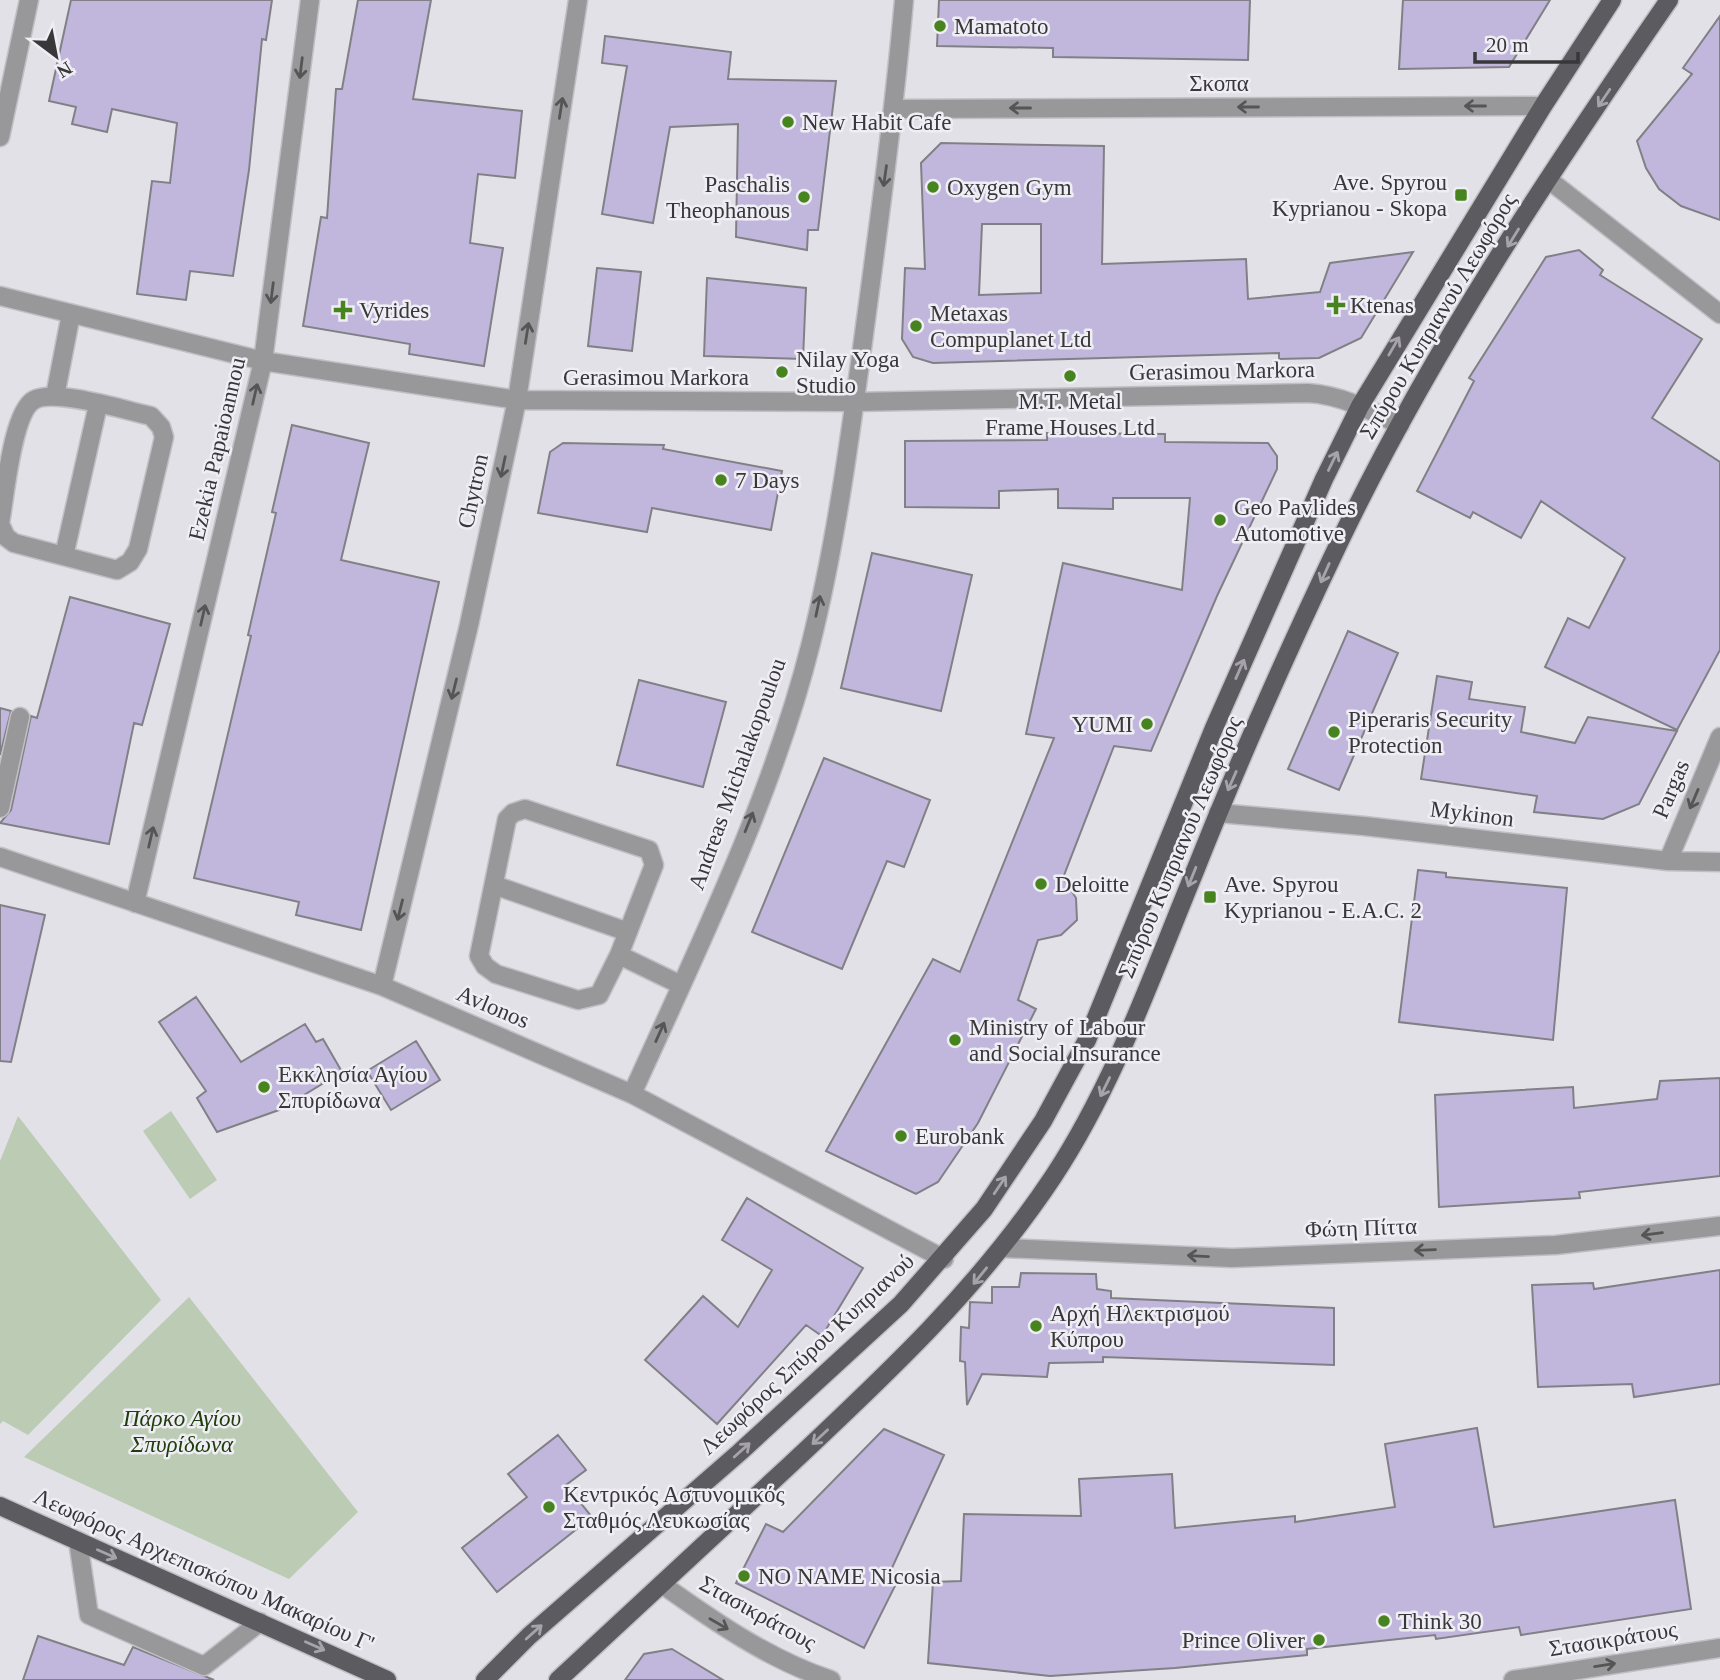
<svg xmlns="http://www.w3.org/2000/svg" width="1720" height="1680" font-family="Georgia,serif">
<rect width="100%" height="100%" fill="#e2e1e7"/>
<path fill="#bbcbb4" d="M171,1111L217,1180L190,1199L143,1131Z
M18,1116L161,1300L28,1435L3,1421L0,1424V1161Z
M189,1297L358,1512L289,1579L24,1457Z"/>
<path fill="#c1b7dc" stroke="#818086" stroke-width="2" fill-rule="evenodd" d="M71,0H272L266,40L262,39L249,170L233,276L190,271L186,300L137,294L152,181L170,183L177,123L112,109L107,132L72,124L76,107L49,101Z
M358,0H431L413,99L522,111L515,178L478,174L470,243L503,248L484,366L409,354L410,344L303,326L321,217L327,218L336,89H342Z
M939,0H1250L1248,60L1053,57V48L937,46Z
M1403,0H1550L1509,67L1399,69Z
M1720,16V220L1681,206L1659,189L1646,168L1637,141L1692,74L1683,68Z
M605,36L731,52L728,79L836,81L818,230H808L807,250L736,237L738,124L670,127L653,223L602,214L627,66L602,63Z
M941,143L1104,146L1102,264L1246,259L1248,299L1320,292L1330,263L1413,252L1361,338L1319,358L1279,359V353L933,363L913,357L902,339L905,268L925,269L921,163ZM982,224H1041V293L979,295Z
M1579,250L1603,270L1600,275L1702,339L1652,418L1720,462V650L1677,730L1545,667L1568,618L1589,628L1625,558L1541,501L1521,538L1473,512L1470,518L1417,491L1474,381L1469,378L1546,257Z
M597,268L641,272L632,351L588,346Z
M707,278L806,288L803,359L704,356Z
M292,425L369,443L341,560L439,582L361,930L296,915L299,902L194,878L251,636L248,635L276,513L272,512Z
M1047,433L1165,434V442L1268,443L1277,456V469L1217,596L1151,751L1114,746L1063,878L1076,898L1077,920L1061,935L1038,940L1018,1000L1036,1009L978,1123L938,1182L916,1194L826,1151L933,959L960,972L1054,738L1026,734L1063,563L1182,590L1190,498H1113V509L1058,508V489L999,491V508L905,507V441L1047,440Z
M563,443L664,445L663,449L782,471L771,530L652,508L647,532L538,513L550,452Z
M872,553L972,575L941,711L841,688Z
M70,597L170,624L142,725L134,723L109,844L0,823L11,810L31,716L37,718Z
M1348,631L1398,653L1339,790L1288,769Z
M1437,676L1472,682L1469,699L1525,707L1521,732L1575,743L1588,717L1677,731L1639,804L1603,819L1534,812L1537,796L1421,779Z
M639,680L726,702L703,787L617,765Z
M0,708L11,711L0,755Z
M824,758L930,800L904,867L887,861L842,969L752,932Z
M1418,870L1446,873V877L1567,888L1553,1040L1399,1022Z
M0,905L45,915L11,1062L0,1061Z
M196,997L241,1062L305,1024L316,1042L323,1039L342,1072L279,1110L217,1132L197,1098L206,1091L159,1022Z
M416,1041L440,1080L391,1110L367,1071Z
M1720,1078V1176L1579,1192L1580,1198L1439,1207L1435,1095L1573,1087L1574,1108L1657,1099L1660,1081Z
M747,1198L863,1268L822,1336L806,1325L717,1424L645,1360L703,1296L738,1327L772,1270L722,1240Z
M1720,1270V1384L1634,1397L1632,1384L1538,1387L1532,1285L1593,1283L1594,1289Z
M1021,1273L1096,1274L1097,1289L1111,1291V1298L1334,1308V1365L1103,1357V1362L1049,1363L1047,1377L982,1374L967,1405L965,1362L960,1361L961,1327L969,1328L970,1302L992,1303V1287H1019Z
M1477,1428L1494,1527L1675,1500L1691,1609L1521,1635L1519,1627L1436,1639L1435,1635L1307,1649V1655L1175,1668L1050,1676L928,1663L933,1582L961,1581L964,1514L1081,1516L1079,1479L1172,1474L1175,1528L1295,1516V1522L1395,1507L1385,1444Z
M884,1429L944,1455L885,1583L897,1582L864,1648L736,1583L766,1524L783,1532Z
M558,1435L586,1470L566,1485L592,1517L497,1592L462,1548L527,1497L508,1474Z
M38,1636L124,1665L133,1647L214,1680H23Z
M672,1649L723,1680H625L644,1654Z"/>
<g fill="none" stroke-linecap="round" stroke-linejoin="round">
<g stroke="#c0bfc4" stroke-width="21">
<path id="minor" d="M895,109L1543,106
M0,137L29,0
M1549,180L1720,314
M0,296L263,361L517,400L854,402L1308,393C1341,395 1370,410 1400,425
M55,396L71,314
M0,523C5,497 12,412 34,400C54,388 127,411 151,416L161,427L164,437L138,549L130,562L117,570L14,543L6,537L0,524
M64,556L98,405
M0,808L20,717
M1218,813L1364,826L1668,861L1720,862
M0,857L382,986L632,1094L944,1259
M1668,861L1720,737
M494,885L628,932
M135,903L263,361L310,0
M619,955L654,865L649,850L525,809L513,813L507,819L479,956L485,966L496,974L578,1000L599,995L619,955L681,985
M382,986L469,625L517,400L578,0
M632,1094C697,950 773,796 811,643C836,543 850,437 864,334C879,223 894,112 904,0
M1003,1248L1232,1258L1556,1245L1720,1226
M78,1541L89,1615L204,1666L260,1622
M663,1585C715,1622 770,1660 831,1680
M1513,1680L1720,1648"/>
</g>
<g stroke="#c0bfc4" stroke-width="21">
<path id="major" d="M0,1506L387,1680
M485,1680L529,1636L740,1452L901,1304L984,1209L1043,1121L1087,1040L1214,728L1324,479L1360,406L1543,106L1612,0
M558,1680C636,1608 714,1536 791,1464C887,1374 980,1287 1053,1177C1115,1083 1152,975 1195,871C1239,760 1288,650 1339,543C1430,352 1549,174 1669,0"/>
</g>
<use href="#minor" stroke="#98989a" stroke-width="18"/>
<use href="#major" stroke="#5c5b5f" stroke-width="18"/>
</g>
<defs><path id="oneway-shaft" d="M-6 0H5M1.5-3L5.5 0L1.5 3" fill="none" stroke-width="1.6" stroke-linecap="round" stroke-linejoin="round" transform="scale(1.75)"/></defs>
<g stroke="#555456">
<use href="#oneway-shaft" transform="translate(301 68) rotate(97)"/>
<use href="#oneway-shaft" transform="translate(1475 106) rotate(180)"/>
<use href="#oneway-shaft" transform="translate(1248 107) rotate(180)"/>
<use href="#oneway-shaft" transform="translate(561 108) rotate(-81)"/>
<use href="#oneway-shaft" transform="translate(1020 108) rotate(180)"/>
<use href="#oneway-shaft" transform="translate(885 176) rotate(98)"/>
<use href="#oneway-shaft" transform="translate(272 293) rotate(97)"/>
<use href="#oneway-shaft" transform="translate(527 333) rotate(-81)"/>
<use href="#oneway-shaft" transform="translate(255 394) rotate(-77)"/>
<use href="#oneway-shaft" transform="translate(503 467) rotate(102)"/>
<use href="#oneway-shaft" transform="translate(818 606) rotate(-78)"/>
<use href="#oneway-shaft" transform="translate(203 615) rotate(-77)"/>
<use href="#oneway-shaft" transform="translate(454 689) rotate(104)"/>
<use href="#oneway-shaft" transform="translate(1694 799) rotate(113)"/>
<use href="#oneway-shaft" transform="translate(749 822) rotate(-68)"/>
<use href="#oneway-shaft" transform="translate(151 837) rotate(-77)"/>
<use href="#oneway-shaft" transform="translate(400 910) rotate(104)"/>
<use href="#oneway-shaft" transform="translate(660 1032) rotate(-66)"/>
<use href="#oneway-shaft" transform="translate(1652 1234) rotate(173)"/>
<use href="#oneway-shaft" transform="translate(1425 1250) rotate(178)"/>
<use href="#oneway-shaft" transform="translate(1198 1256) rotate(-177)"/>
<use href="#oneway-shaft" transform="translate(719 1624) rotate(30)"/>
<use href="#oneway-shaft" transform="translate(1605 1665) rotate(-9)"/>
</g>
<g stroke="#a6a4aa">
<use href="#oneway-shaft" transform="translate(1604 98) rotate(124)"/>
<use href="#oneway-shaft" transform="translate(1513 238) rotate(122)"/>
<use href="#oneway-shaft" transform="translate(1394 346) rotate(-60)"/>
<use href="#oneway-shaft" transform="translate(1333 461) rotate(-64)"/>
<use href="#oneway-shaft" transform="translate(1325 573) rotate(114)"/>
<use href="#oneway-shaft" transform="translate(1240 669) rotate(-66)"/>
<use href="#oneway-shaft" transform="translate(1232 781) rotate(114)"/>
<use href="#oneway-shaft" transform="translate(1192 877) rotate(112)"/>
<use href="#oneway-shaft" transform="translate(1105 1087) rotate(116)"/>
<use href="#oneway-shaft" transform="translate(1000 1185) rotate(-56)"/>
<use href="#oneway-shaft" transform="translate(980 1276) rotate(129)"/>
<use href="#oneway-shaft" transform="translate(820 1437) rotate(137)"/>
<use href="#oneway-shaft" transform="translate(742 1450) rotate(-42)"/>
<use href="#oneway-shaft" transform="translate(107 1554) rotate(24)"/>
<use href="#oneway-shaft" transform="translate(534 1632) rotate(-42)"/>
<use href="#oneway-shaft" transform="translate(315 1646) rotate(24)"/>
</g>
<g fill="#47831f" stroke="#f0eef5" stroke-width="2.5">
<circle cx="940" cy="26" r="7"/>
<circle cx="788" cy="122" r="7"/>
<circle cx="933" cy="187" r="7"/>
<rect x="1454" y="188" width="14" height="14" rx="3.5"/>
<circle cx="804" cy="197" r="7"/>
<path d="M1332.5 294.5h7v7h7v7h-7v7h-7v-7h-7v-7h7z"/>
<path d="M339.5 299.5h7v7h7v7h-7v7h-7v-7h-7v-7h7z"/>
<circle cx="916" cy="326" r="7"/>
<circle cx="782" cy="372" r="7"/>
<circle cx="1070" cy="376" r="7"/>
<circle cx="721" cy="480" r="7"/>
<circle cx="1220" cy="520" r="7"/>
<circle cx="1147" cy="724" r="7"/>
<circle cx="1334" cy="732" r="7"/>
<circle cx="1041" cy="884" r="7"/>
<rect x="1203" y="890" width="14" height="14" rx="3.5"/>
<circle cx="955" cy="1040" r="7"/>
<circle cx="264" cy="1087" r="7"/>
<circle cx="901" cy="1136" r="7"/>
<circle cx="1036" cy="1326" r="7"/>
<circle cx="549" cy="1507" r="7"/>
<circle cx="744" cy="1576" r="7"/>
<circle cx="1384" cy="1621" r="7"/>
<circle cx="1319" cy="1640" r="7"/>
</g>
<g text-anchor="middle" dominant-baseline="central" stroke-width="5" stroke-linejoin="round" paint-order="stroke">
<g font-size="23" fill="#383739" stroke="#f0eef5" text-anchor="start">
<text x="954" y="26">Mamatoto</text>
<text x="802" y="122">New Habit Cafe</text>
<text x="1447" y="182" text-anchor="end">Ave. Spyrou<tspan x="1447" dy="26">Kyprianou - Skopa</tspan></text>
<text x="790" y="184" text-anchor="end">Paschalis<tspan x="790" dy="26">Theophanous</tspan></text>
<text x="947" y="187">Oxygen Gym</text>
<text x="1350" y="305">Ktenas</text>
<text x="359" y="310">Vyrides</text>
<text x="930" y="313">Metaxas<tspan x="930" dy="26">Compuplanet Ltd</tspan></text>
<text x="796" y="359">Nilay Yoga<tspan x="796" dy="26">Studio</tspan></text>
<text x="1070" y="401" text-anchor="middle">M.T. Metal<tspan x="1070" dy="26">Frame Houses Ltd</tspan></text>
<text x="735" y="480">7 Days</text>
<text x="1234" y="507">Geo Pavlides<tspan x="1234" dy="26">Automotive</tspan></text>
<text x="1348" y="719">Piperaris Security<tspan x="1348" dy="26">Protection</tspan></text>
<text x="1133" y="724" text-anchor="end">YUMI</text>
<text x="1055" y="884">Deloitte</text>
<text x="1224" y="884">Ave. Spyrou<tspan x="1224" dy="26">Kyprianou - E.A.C. 2</tspan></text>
<text x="969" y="1027">Ministry of Labour<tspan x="969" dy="26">and Social Insurance</tspan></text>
<text x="278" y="1074">Εκκλησία Αγίου<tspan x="278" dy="26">Σπυρίδωνα</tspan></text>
<text x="915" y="1136">Eurobank</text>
<text x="1050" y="1313">Αρχή Ηλεκτρισμού<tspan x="1050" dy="26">Κύπρου</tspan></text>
<text x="563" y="1494">Κεντρικός Αστυνομικός<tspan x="563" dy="26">Σταθμός Λευκωσίας</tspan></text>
<text x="758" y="1576">NO NAME Nicosia</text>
<text x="1398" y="1621">Think 30</text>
<text x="1305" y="1640" text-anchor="end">Prince Oliver</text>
</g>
<g font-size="23" fill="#383739" stroke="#f0eef5">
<text x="1219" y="83">Σκοπα</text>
<text transform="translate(1438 316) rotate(-59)">Σπύρου Κυπριανού Λεωφόρος</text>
<text transform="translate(1222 371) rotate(-1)">Gerasimou Markora</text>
<text x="656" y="377">Gerasimou Markora</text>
<text transform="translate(217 449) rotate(-77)">Ezekia Papaioannou</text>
<text transform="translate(473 491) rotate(-78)">Chytron</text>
<text transform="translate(737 774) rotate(-70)">Andreas Michalakopoulou</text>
<text transform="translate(1671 789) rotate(-67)">Pargas</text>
<text transform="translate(1472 814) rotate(7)">Mykinon</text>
<text transform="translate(1180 847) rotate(-67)">Σπύρου Κυπριανού Λεωφόρος</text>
<text transform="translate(493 1007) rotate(23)">Avlonos</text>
<text transform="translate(1361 1228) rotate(-2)">Φώτη Πίττα</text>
<text transform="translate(807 1354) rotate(-43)">Λεωφόρος Σπύρου Κυπριανού</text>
<text transform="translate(204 1570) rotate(24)">Λεωφόρος Αρχιεπισκόπου Μακαρίου Γ'</text>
<text transform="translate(758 1613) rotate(29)">Στασικράτους</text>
<text transform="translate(1613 1639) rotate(-9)">Στασικράτους</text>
</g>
<g font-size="23" font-style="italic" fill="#203e0c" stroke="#f0eef5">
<text x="182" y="1418">Πάρκο Αγίου<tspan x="182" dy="26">Σπυρίδωνα</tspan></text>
</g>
</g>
<g transform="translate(56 56) rotate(148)" stroke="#f0eef5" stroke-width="5" paint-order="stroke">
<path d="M0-5L12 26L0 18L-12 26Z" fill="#383739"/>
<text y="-10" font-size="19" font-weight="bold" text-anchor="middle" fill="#383739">N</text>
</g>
<path d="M1475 52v10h103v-10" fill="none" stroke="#383739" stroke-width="3.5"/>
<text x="1486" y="52" font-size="21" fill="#383739" stroke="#f0eef5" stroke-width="5" paint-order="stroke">20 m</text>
</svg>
